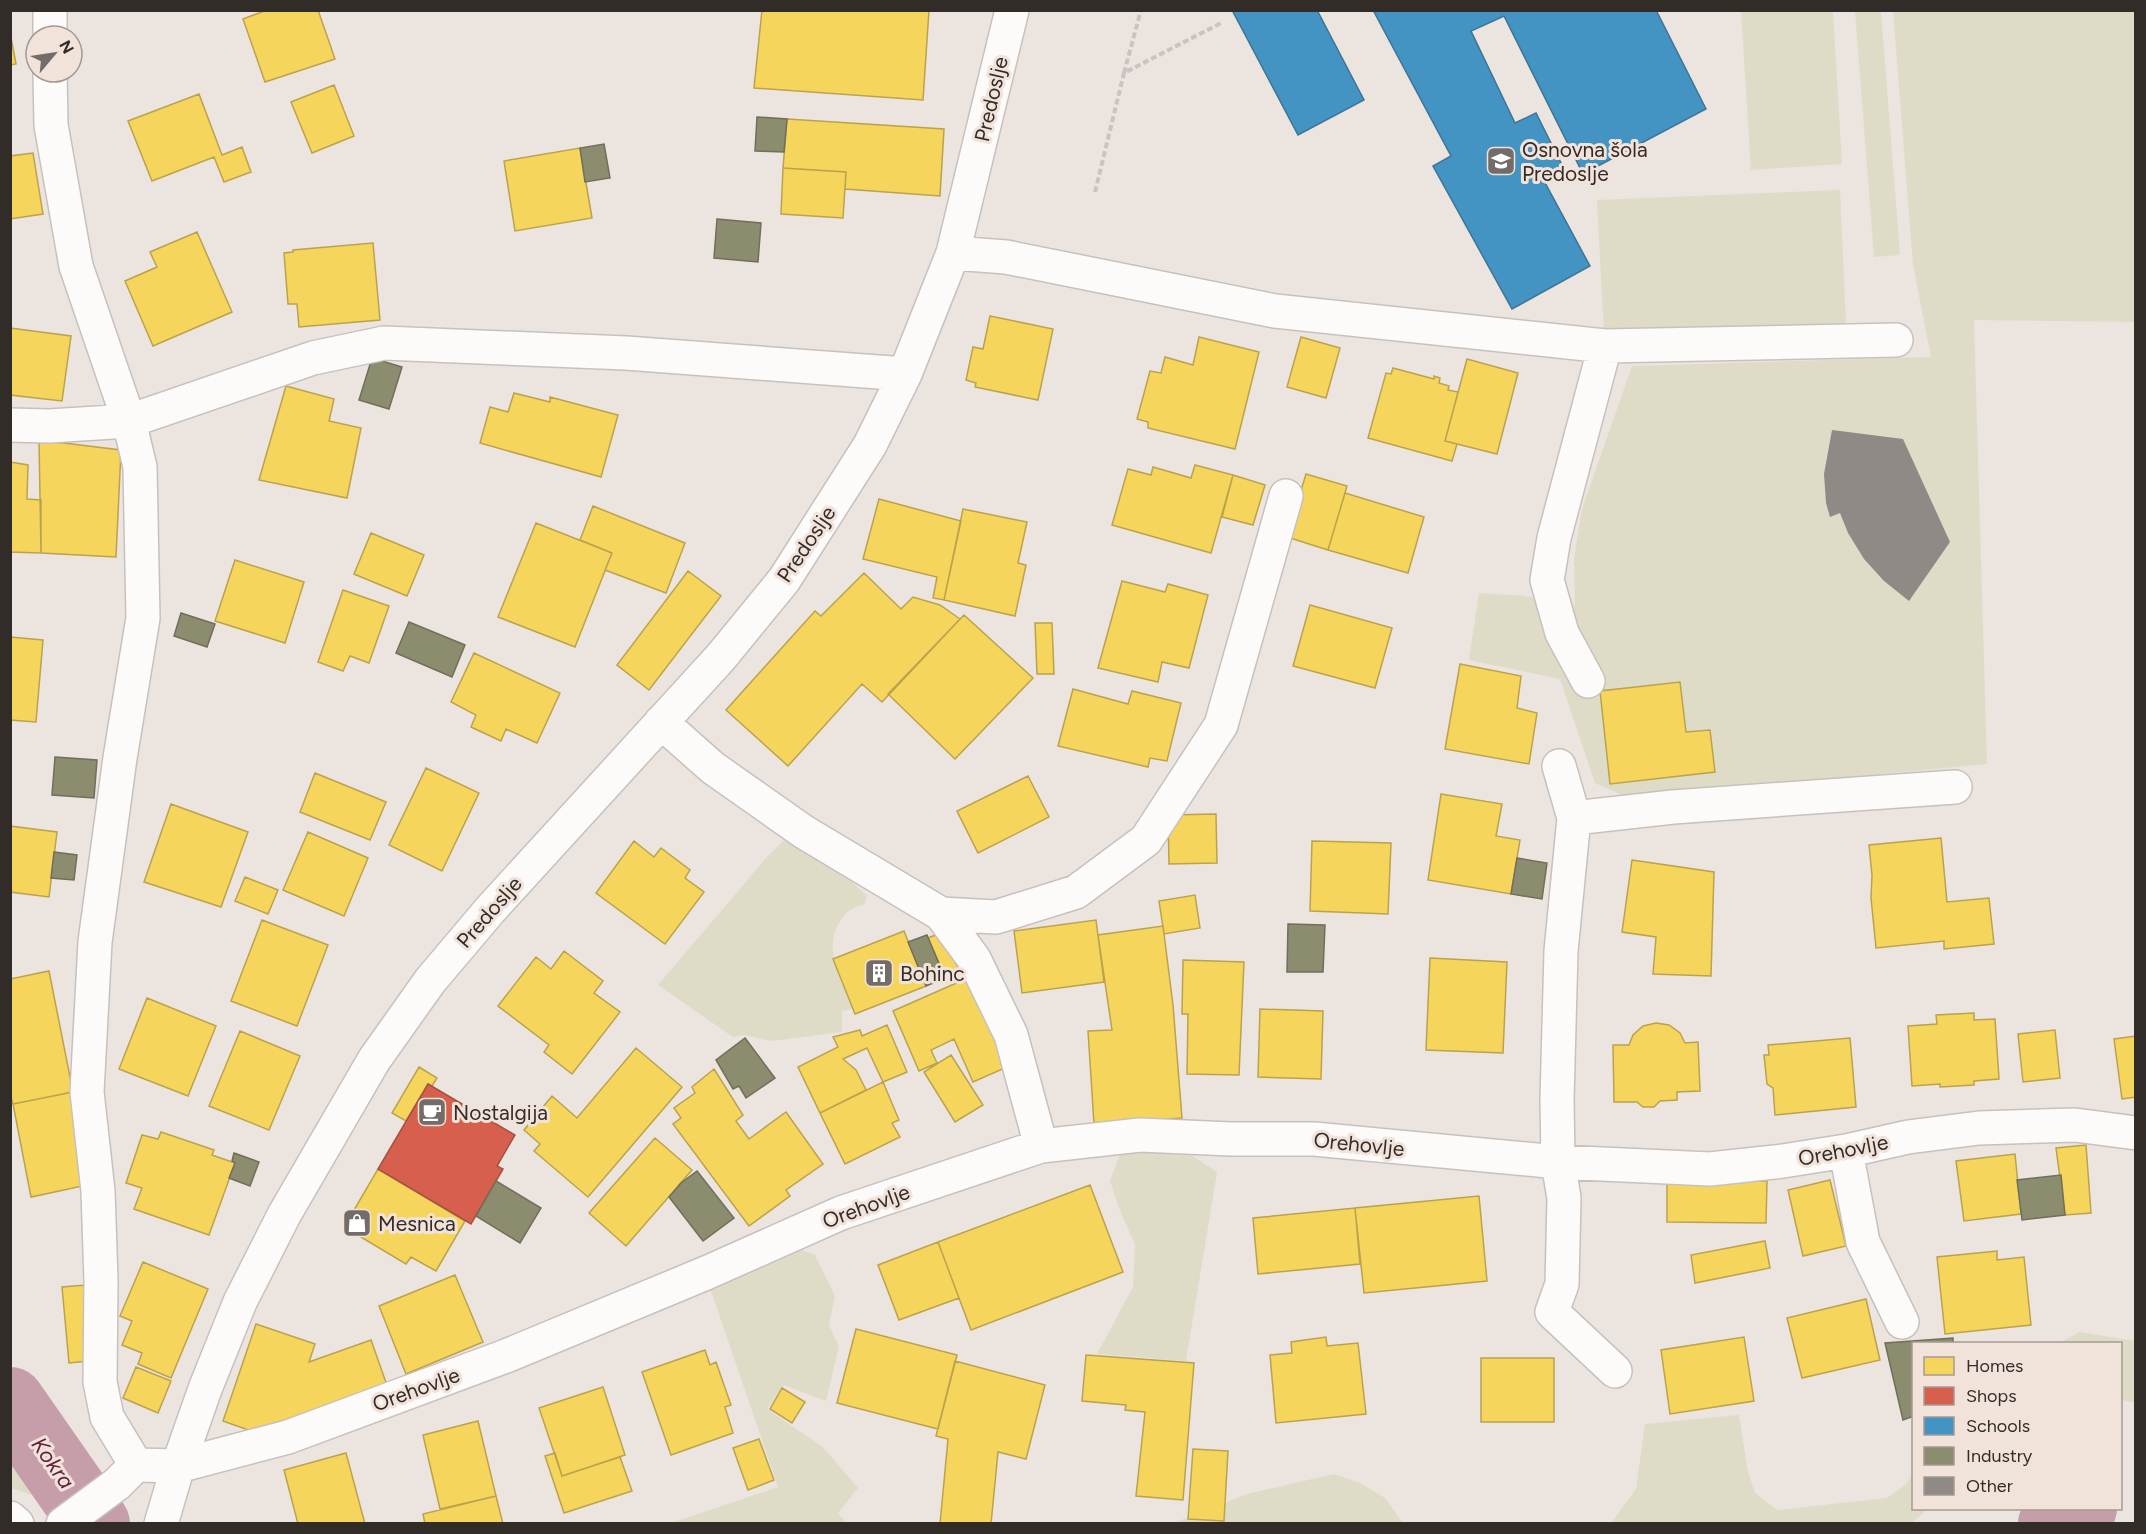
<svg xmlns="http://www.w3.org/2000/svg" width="2146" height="1534" font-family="Figtree,sans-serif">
<rect width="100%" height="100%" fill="#ece4df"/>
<path fill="#dedcc7" d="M1741,11H1833L1842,164L1751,170Z
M1855,11H1881L1900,255L1874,257Z
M1893,11H2135V322L1974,320L1987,764L1629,798L1595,783L1560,679L1469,660L1479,593L1524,596L1575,606L1574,559L1582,509L1632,366L1931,357L1913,265Z
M1840,190L1846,323L1604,334L1597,200Z
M789,835L837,868L867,896L864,905C854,906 847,911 841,920C821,948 842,981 853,1009L842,1011V1032L772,1041L743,1035L733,1037L658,985L767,857Z
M1185,1151L1217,1172L1186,1361L1097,1354L1133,1287L1135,1244L1120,1211L1110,1181L1121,1152Z
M796,1248L815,1255L835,1296L829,1325L839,1346L826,1401L784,1385L767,1409L823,1447L858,1488L838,1513L846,1523L668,1524L778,1487L708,1282Z
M2080,1332L2135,1341V1403L2121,1400L2120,1344L2059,1343Z
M1739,1415L1748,1472L1755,1493L1777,1510L1887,1498L1905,1485L1913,1473L1914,1508L1927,1509L1911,1524L1611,1523L1636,1489L1645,1424Z
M11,1453L58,1489L43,1499L11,1488Z
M1334,1474L1360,1483L1385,1498L1403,1523L1171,1524L1247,1494Z"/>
<path fill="#f6d55c" stroke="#bba24d" stroke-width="1.5" d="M267,10H318L335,59L265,82L243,19Z
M762,10H929L923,100L754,88Z
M10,32L16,64L10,65Z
M334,85L354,136L312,153L291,102Z
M199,94L222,155L242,147L251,172L224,182L214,157L152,181L128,121Z
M787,119L944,129L940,196L845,189L846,172L783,168Z
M580,148L592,218L515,231L504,161Z
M33,153L43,214L10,219V156Z
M783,168L846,172L843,218L781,214Z
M197,232L232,312L153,346L125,281L157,267L150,252Z
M373,243L380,320L299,327L297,304H288L284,253L293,252V250Z
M990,316L1053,329L1038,400L975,387L976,383L966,380L973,347L983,349Z
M10,328L71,336L62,401L10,395Z
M1199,337L1259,352L1235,449L1148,428V422L1137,419L1150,371L1161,373L1165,357L1193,365Z
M1301,337L1340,348L1326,398L1287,387Z
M1467,359L1518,373L1497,454L1445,441Z
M1393,368L1434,379V376L1440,378L1439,383L1449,386L1448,390L1458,392L1445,441L1457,444L1452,461L1368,438L1386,373L1391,374Z
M286,386L334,399L329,421L361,428L347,498L259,480Z
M514,393L550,402V397L618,415L601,477L480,443L490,407L508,412Z
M39,440L121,450L116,557L41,553Z
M10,462L28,465L27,499L41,500V553L10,552Z
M1195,465L1233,475L1211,553L1112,525L1128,469L1151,475L1153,467L1191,478Z
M1306,474L1347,486L1328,550L1287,537Z
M1233,475L1265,485L1253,525L1222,517Z
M1345,493L1424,517L1408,573L1328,550Z
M879,499L961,521L944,600L933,598L937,577L863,559Z
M593,506L685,543L666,593L605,570L612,553L580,540Z
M963,509L1027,522L1018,563L1026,565L1015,616L944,600Z
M536,523L612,553L575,647L498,617Z
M371,533L424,555L407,596L354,574Z
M235,560L304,582L285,643L215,621Z
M688,571L721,596L649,690L617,665Z
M864,573L901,609L913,597L940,605L960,619L882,702L862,684L788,766L726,710L815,611L821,616Z
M1122,581L1165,592L1168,584L1208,595L1189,668L1162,662L1158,682L1098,668Z
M343,590L389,606L369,663L350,656L343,671L318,662Z
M1310,605L1392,628L1375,688L1293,666Z
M964,615L1033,678L955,759L888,694Z
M1035,623H1052L1054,674H1037Z
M10,637L43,640L36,722L10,720Z
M474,653L560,693L537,743L506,729L501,741L471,727L476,715L451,702Z
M1460,664L1521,676L1517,708L1537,713L1529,764L1445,749Z
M1680,682L1686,732L1710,730L1715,772L1610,784L1600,691Z
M1073,689L1128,704L1132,691L1181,703L1167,761L1150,758L1148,767L1058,746Z
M426,768L479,793L442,871L389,845Z
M315,773L386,802L370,840L300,812Z
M1028,776L1049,817L978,853L957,811Z
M1441,794L1502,804L1496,836L1520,840L1511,894L1428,880Z
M171,804L248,832L221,907L144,882Z
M1216,814L1217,863L1169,864L1168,815Z
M10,826L57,832L49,897L10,892Z
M308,832L368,858L344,916L283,890Z
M1941,838L1947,902L1989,898L1994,944L1944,949V941L1876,948L1871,898L1872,875L1869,845Z
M634,841L654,857L661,848L690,870L685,878L704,892L665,944L596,893Z
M1312,841L1391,843L1388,914L1310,911Z
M1632,860L1714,872L1711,976L1653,974L1656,937L1622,932Z
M245,877L278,890L268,914L235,901Z
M1195,895L1200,928L1164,934L1159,901Z
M262,920L328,945L297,1026L231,1001Z
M1096,920L1104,982L1022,993L1014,931Z
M1163,926L1173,1005L1182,1118L1094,1124L1088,1031L1112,1030L1098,935Z
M904,931L926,986L855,1014L833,959Z
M943,932L958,968L944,974L928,938Z
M564,951L603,981L594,993L620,1012L572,1074L544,1052L549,1045L498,1006L536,957L551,969Z
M1430,958L1507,962L1503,1053L1426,1050Z
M1183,960L1244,962L1239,1075L1187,1074L1188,1014H1182Z
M49,971L73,1092L13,1104L10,1094V979Z
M970,977L1014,1064L973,1082L954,1039L931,1050L937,1063L919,1071L893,1011Z
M147,998L216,1026L188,1096L119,1069Z
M1260,1009L1323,1011L1321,1079L1258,1077Z
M1974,1013V1020L1995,1019L1999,1079L1974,1081V1085L1940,1087V1084L1912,1086L1908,1026L1937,1024L1936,1015Z
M1656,1023L1669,1025L1680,1033L1685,1043L1698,1042L1700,1091L1677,1092V1100L1660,1101L1654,1107H1643L1637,1102H1614L1613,1045H1629L1633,1035L1643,1026Z
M887,1025L907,1072L883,1082L867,1048L843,1059L856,1070L866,1090L820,1113L798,1067L838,1047L833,1037L860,1030L862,1036Z
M2055,1030L2060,1078L2023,1082L2018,1034Z
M240,1031L300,1056L269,1130L209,1106Z
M2136,1036V1097L2122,1099L2114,1039Z
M1850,1038L1856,1107L1775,1115L1773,1088L1767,1084L1764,1055H1769L1768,1045Z
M636,1048L682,1087L588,1197L534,1151L540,1144L524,1130L552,1096L577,1118Z
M951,1055L983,1105L955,1122L924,1072Z
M419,1067L437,1078L432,1086L428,1084L406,1121L392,1113Z
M714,1069L743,1115L736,1121L749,1139L786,1112L823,1164L786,1190L790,1196L749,1226L673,1124L681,1118L674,1108L695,1093L692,1087Z
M883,1082L899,1120L892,1123L900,1137L845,1164L820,1113Z
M73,1092L92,1184L31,1197L13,1104Z
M161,1132L214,1150L212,1155L235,1163L209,1235L134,1209L142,1188L126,1183L142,1135L158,1139Z
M655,1138L692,1170L626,1246L589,1213Z
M2086,1145L2091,1213L2065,1215L2056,1148Z
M2015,1154L2021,1214L1964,1221L1956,1161Z
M378,1169L465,1221L436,1271L411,1257L406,1264L344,1227Z
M1667,1180L1767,1181L1766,1223L1667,1222Z
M1830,1180L1846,1246L1803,1256L1788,1190Z
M1090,1185L1123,1272L971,1330L938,1242Z
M1479,1196L1487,1281L1364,1293L1355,1208Z
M1355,1208L1360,1264L1258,1274L1253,1218Z
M1765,1241L1770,1268L1695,1283L1691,1255Z
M938,1242L959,1298L899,1320L878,1265Z
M1997,1251V1260L2024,1257L2031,1325L1945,1334L1937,1257Z
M143,1262L208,1289L171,1378L138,1364L142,1353L122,1345L132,1321L120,1316Z
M455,1275L483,1342L406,1374L379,1306Z
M86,1285L89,1361L69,1363L62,1287Z
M1866,1299L1880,1360L1802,1378L1787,1318Z
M256,1324L315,1344L309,1362L371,1340L389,1391L265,1436L223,1421Z
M856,1329L957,1355L938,1429L837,1403Z
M1326,1337L1327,1346L1358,1343L1366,1414L1276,1423L1270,1355L1292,1353L1291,1342Z
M1744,1337L1754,1401L1670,1414L1661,1350Z
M705,1350L710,1365L716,1362L731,1405L725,1407L733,1433L671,1455L642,1372Z
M1086,1355L1194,1363L1183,1500L1136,1496L1145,1412L1125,1410L1126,1405L1082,1401Z
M1481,1358H1554V1422H1481Z
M955,1361L1045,1385L1026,1459L998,1452L991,1524H940L948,1439L936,1436Z
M136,1367L171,1381L158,1413L123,1398Z
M603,1387L625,1455L562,1476L539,1408Z
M782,1388L805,1402L792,1423L770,1409Z
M478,1421L496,1496L440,1509L423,1435Z
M759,1439L774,1480L748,1490L733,1448Z
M1193,1449L1228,1451L1224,1521L1188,1519Z
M346,1453L365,1524H298L284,1470Z
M555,1453L562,1476L620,1457L632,1491L564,1513L545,1456Z
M496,1496L503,1524H425L423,1514Z"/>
<path fill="#d6604d" stroke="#a55042" stroke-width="1.5" d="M428,1084L515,1135L497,1166L503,1169L471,1224L378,1169Z"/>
<path fill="#4393c3" stroke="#3e7495" stroke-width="1.5" d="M1232,10H1317L1364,100L1298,135Z
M1373,10H1656L1706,109L1583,174L1504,16L1471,31L1515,123L1536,113L1563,167L1542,177L1590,266L1512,309L1433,166L1451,156Z"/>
<path fill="#8c8c6e" stroke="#716f59" stroke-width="1.5" d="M757,117L787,119L784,152L755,151Z
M604,144L610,178L585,182L580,148Z
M717,219L761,223L758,262L714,258Z
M372,358L402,367L389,409L359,400Z
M181,613L215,624L207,647L174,636Z
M409,622L465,645L452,677L396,653Z
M55,757L97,760L94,798L52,795Z
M54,852L77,855L74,880L51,878Z
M1517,858L1547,863L1542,899L1511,894Z
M1288,924L1325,925L1323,972H1287Z
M927,935L945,978L926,986L908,942Z
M745,1038L775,1078L746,1098L739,1086L733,1089L716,1060Z
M234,1153L259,1162L250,1186L229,1178L235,1163L232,1161Z
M697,1171L734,1218L703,1241L669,1197L681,1183Z
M2061,1175L2065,1215L2022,1220L2017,1180Z
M496,1181L541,1208L520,1243L476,1216Z
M1953,1338V1344H1914V1416L1903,1420L1885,1343Z"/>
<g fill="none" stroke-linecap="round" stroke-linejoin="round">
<path stroke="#c69eaa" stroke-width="70" d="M10,1402L95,1524
M2053,1524L2082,1508"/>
</g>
<path fill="#8f8a86" d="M1832,430L1903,439L1950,542L1909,601L1884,581L1864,559L1848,533L1840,513L1830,517L1826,503L1824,474Z"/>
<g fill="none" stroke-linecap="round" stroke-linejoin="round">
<g stroke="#c7c1be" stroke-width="36">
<path id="minor" d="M50,10V36
M50,72L51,125L76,266L129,421L140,467L143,618L120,758L95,942L87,1092L98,1191L101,1281L100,1382L107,1417L136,1465
M953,253L1006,257L1275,311L1605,346L1896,340
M10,425L49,426L129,421L313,358L384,343L626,353L905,374
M1588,681L1562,633L1547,580L1554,538L1605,346
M661,722L713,768L804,832L941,914L996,917L1076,892L1146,840L1221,725L1286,496
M1559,766L1574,818L1561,951L1557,1100L1558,1162L1564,1198L1562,1284L1552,1312L1615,1371
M1574,818L1673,807L1955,787
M941,914L974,959L1011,1035L1041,1146
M1846,1151L1863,1242L1902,1322
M10,1518L17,1524
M63,1524L117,1484L136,1465L178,1466L288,1437L506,1356L706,1273L841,1213L1041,1146L1140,1135L1231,1139H1314L1558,1162L1710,1169L1783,1161L1846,1151L1908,1137L1979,1128L2075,1125L2136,1133
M161,1524L178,1466L205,1389L240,1302L284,1215L374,1060L430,981L490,910L721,657L784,580L870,445L905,374L953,253L1012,10"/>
</g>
<path stroke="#c8c4c3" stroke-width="4" stroke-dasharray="6 3" stroke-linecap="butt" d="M1124,73L1141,10
M1095,192L1124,73L1221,23"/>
<use href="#minor" stroke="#fcfbfa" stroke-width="33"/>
</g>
<defs>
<g id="school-square" transform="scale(1.5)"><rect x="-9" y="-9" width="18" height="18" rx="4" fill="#736c69" stroke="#f1e3da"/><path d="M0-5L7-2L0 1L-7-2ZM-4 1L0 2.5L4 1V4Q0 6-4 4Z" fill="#fff"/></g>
<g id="building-square" transform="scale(1.5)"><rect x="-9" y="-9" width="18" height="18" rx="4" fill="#736c69" stroke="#f1e3da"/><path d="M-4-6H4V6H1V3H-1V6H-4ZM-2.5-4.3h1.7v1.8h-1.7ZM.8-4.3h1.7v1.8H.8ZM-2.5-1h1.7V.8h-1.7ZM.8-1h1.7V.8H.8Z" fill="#fff"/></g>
<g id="cafe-square" transform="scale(1.5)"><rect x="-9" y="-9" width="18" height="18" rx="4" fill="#736c69" stroke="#f1e3da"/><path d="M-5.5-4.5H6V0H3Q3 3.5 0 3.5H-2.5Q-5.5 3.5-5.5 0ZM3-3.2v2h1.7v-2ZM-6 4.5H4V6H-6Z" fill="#fff"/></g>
<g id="shop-square" transform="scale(1.5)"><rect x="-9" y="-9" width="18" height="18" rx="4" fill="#736c69" stroke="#f1e3da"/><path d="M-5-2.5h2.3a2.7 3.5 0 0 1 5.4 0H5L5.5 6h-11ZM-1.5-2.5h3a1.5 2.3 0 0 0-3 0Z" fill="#fff"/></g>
</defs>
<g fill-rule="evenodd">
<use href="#school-square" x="1501" y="161"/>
<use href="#building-square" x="879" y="973"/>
<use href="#cafe-square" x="432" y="1112"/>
<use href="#shop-square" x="357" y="1223"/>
</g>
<g text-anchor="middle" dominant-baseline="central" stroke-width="6" stroke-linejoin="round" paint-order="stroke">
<g font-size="21" fill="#322c29" stroke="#f1e3da">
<text transform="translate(991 99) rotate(-77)">Predoslje</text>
<text transform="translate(806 544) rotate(-56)">Predoslje</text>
<text transform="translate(489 912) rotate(-49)">Predoslje</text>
<text transform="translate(1359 1144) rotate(6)">Orehovlje</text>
<text transform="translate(1843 1150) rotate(-11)">Orehovlje</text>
<text transform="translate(866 1206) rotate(-20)">Orehovlje</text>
<text transform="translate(416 1389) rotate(-20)">Orehovlje</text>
</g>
<g font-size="21" fill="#322c29" stroke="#f1e3da" text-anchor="start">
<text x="1522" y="149">Osnovna šola<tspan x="1522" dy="24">Predoslje</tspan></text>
<text x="900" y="973">Bohinc</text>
<text x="453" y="1112">Nostalgija</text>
<text x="378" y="1223">Mesnica</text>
</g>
<g font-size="22" font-style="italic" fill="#64223f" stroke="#f1e3da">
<text transform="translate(53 1463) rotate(55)">Kokra</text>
</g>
</g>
<rect width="2146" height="1534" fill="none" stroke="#322c29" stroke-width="24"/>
<rect x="1912" y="1342" width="210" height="168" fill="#f1e3da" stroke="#a59a93" stroke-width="1.5"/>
<rect x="1924" y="1357" width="30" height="18" fill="#f6d55c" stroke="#a59a93" stroke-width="1.5"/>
<text x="1966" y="1372" font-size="18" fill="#322c29">Homes</text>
<rect x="1924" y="1387" width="30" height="18" fill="#d6604d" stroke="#a59a93" stroke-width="1.5"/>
<text x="1966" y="1402" font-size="18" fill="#322c29">Shops</text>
<rect x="1924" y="1417" width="30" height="18" fill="#4393c3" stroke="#a59a93" stroke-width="1.5"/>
<text x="1966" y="1432" font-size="18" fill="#322c29">Schools</text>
<rect x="1924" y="1447" width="30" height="18" fill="#8c8c6e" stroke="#a59a93" stroke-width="1.5"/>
<text x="1966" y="1462" font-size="18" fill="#322c29">Industry</text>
<rect x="1924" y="1477" width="30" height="18" fill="#8f8a86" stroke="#a59a93" stroke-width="1.5"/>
<text x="1966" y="1492" font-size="18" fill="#322c29">Other</text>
<g transform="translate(54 54) rotate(61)"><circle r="28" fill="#f1e3da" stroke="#a59a93" stroke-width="1.5"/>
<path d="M0-4.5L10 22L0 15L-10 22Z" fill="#736c69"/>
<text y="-9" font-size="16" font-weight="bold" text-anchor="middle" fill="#322c29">N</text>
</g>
</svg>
